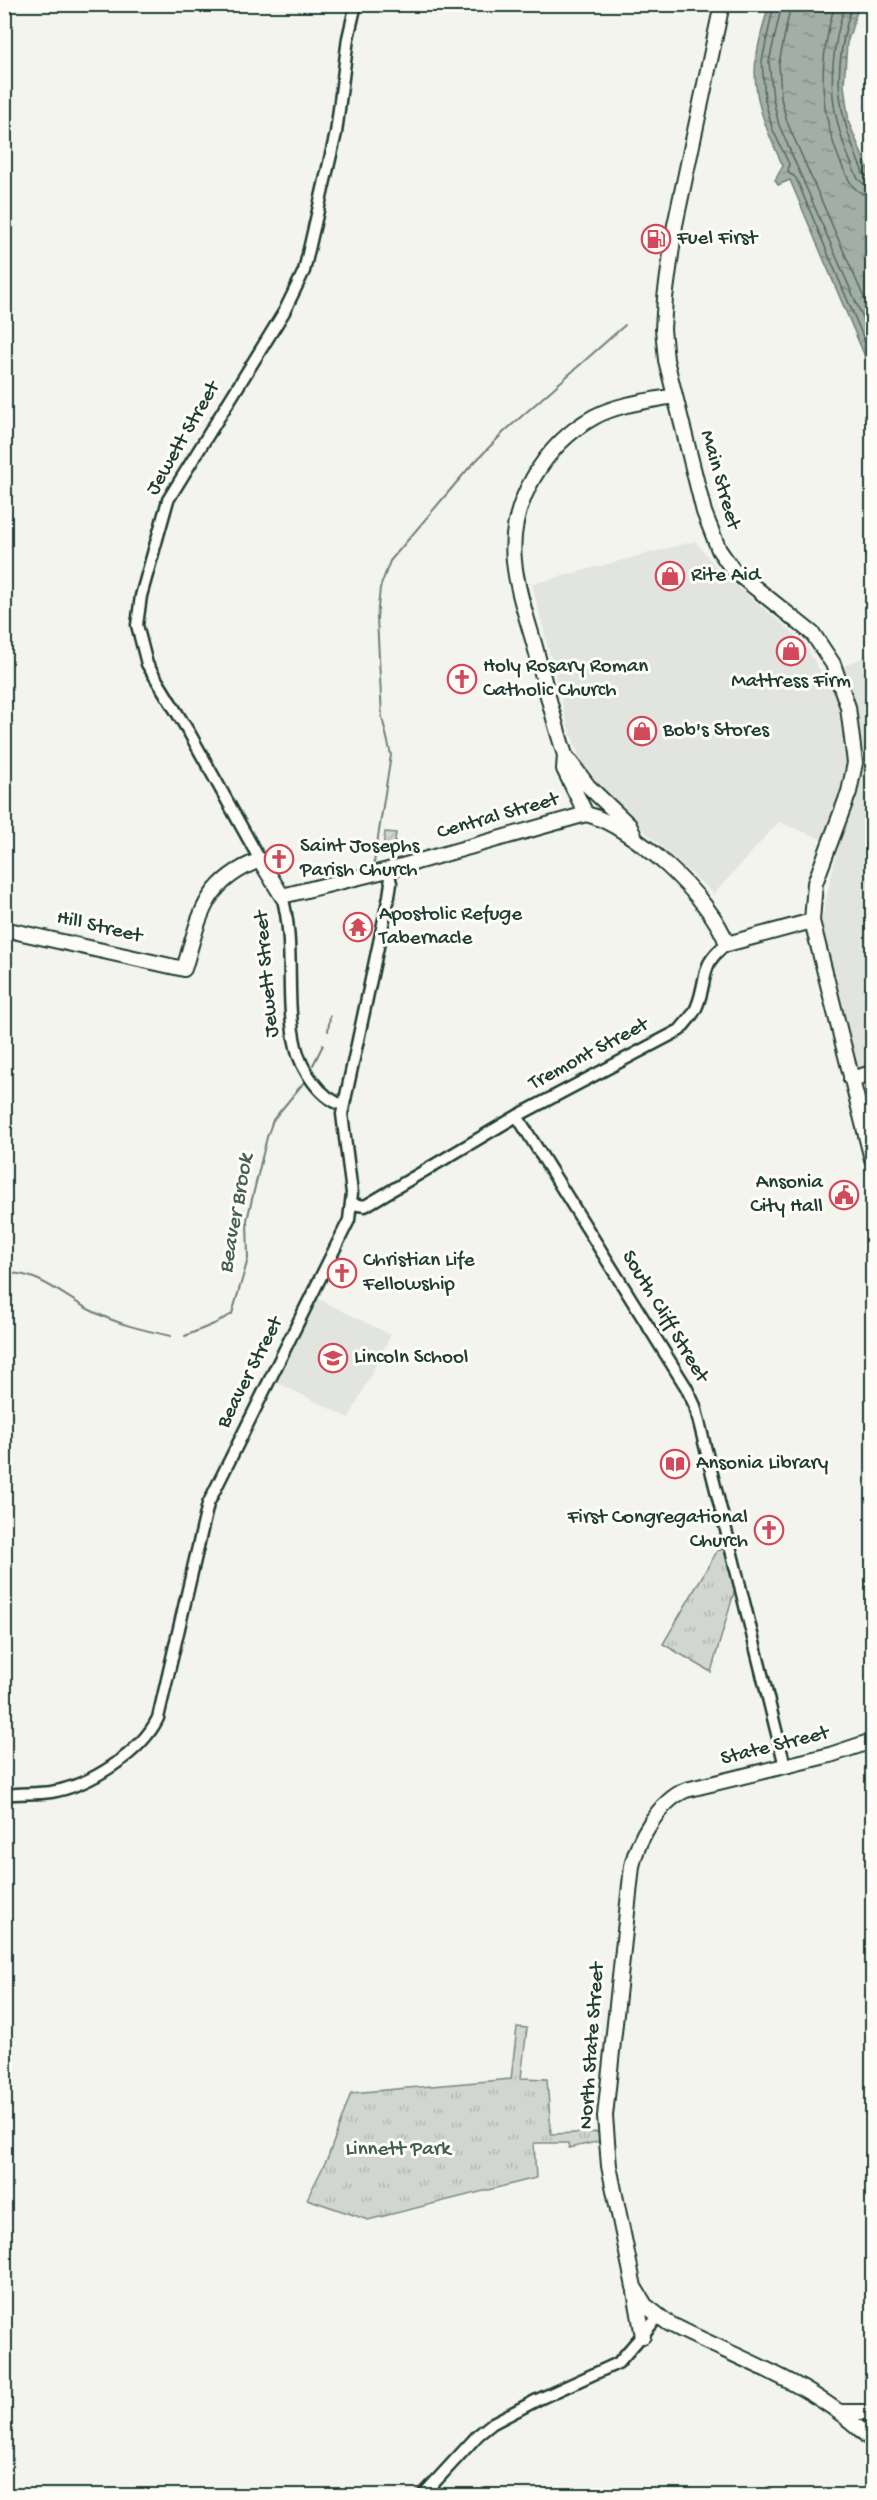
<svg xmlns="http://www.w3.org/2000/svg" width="877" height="2500" font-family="'Gochi Hand',sans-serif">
<defs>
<pattern id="park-tufts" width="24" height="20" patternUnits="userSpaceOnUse" patternTransform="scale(1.5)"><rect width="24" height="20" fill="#d1d6d1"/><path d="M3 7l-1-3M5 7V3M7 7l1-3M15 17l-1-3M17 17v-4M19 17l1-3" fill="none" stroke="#b3b9b4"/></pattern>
<pattern id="garden-furrows" width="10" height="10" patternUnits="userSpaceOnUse" patternTransform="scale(1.5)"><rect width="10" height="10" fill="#d1d6d1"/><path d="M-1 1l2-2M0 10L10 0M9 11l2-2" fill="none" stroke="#b3b9b4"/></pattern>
<pattern id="water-ripples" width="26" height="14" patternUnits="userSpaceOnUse" patternTransform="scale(1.5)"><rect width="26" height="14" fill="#a3aea7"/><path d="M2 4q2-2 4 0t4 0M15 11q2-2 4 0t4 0" fill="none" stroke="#848f89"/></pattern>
</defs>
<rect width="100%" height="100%" fill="#f4f4ef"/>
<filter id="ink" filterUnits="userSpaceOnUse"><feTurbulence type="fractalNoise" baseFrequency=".0167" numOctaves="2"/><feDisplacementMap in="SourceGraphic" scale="12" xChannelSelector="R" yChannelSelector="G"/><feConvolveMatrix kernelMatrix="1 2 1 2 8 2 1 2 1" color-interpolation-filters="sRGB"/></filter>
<g filter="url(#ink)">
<path fill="#e2e5df" d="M695,541L720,572L803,641L823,676L867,655L872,658V1064L857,1068L820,927L838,846L779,822L714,894L588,780L567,723L532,584Z
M317,1298L391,1335L349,1418L276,1382Z"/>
<path fill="url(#park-tufts)" stroke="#788a82" stroke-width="1.5" d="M724,1549L735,1589L711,1672L663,1644L717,1551Z
M517,2027L527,2028L521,2078L547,2079L551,2134L601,2132V2141L569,2148L568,2143H534L536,2178L368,2220L307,2199L328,2157L351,2093L511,2079Z"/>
<path fill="url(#garden-furrows)" stroke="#788a82" stroke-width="1.5" d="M385,832L396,833L393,855L382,854Z"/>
<path fill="url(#water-ripples)" stroke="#6e8179" stroke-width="1.5" d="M769,4L859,5L847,43L844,85L849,123L872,179V373L790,180L778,185L775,180L783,166C768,134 751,96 756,59C759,41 764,22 769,4Z"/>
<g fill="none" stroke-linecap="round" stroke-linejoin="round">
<path stroke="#546a62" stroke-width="1.5" d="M774,4L762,61L765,100L772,128L789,164L788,172L796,178L872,358
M782,4L769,62L773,99L779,125L872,339
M791,4L779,63L781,98L787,122L872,316
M835,4C818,63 818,109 842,166C849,181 854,195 872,195
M845,4C825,73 828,115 858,179L865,185L872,186
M852,4C832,75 835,107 864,175L872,179"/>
<path stroke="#6e8179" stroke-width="2" d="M374,863L391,755L382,717L377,618L380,588L390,561L468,469L505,431L625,325
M328,1031L330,1016
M313,1065L323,1045
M4,1274C36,1269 65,1298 92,1311C117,1324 143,1330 171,1336
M185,1336L214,1324L232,1314L248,1259L247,1220L267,1137L273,1120L305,1081"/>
<g stroke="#1f3d34" stroke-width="15">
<path id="minor" d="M260,860L190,734L147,664L137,625L141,596L168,500L284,312L304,271L336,133L348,38L356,4
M282,896C296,945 284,998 296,1047C301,1069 321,1100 344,1105
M517,1116L686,1387L695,1406L785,1766
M352,1204L365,1206L517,1116L680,1030C685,1023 694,1015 697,1006C708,979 699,964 727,944
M4,1795C20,1793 36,1794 51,1792C89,1786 141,1753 158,1718L208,1504L349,1220L352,1193L342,1114L389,896L391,883L388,870
M422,2496L478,2435L493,2423L537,2400L618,2363L658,2317"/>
</g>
<g stroke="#1f3d34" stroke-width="18">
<path id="major" d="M722,4L675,225L665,298L663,329L666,360L704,512L719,550L733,570L813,634L833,664L848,707L855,763L849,792L815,883L812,921L872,1159
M565,755L588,786L629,825L636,840
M586,814L564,769L565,755C554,722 546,688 537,654C529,624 517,592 514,561C508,504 545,444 594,417C618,404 648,401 674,396
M4,929L184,969C200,916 203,882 260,860L282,896L388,870L586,814C632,825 712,899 727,944L812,921
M851,1079L872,1073
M872,1741L830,1755L686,1790C659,1801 638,1839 632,1866L605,2116L609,2166L634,2287L645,2305L668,2323C737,2359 818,2384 872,2441
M635,2292L643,2336
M842,2412H872"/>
</g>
<use href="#minor" stroke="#fdfcf7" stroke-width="10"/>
<use href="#major" stroke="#fdfcf7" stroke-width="14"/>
</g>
</g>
<defs>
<g id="fuel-ring" transform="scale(1.5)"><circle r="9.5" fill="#fdfcf7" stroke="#d1495b" stroke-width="1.5"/><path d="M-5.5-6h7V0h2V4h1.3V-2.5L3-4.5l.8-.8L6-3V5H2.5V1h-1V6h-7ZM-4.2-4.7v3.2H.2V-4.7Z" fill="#d1495b"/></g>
<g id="shop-ring" transform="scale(1.5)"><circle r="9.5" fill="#fdfcf7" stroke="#d1495b" stroke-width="1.5"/><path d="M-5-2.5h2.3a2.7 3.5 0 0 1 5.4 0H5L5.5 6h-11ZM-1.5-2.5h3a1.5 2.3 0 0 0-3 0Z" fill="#d1495b"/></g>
<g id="church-ring" transform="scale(1.5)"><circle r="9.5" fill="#fdfcf7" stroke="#d1495b" stroke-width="1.5"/><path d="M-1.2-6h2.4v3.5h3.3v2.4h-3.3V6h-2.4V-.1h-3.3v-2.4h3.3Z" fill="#d1495b"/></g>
<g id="temple-ring" transform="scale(1.5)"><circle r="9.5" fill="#fdfcf7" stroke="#d1495b" stroke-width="1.5"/><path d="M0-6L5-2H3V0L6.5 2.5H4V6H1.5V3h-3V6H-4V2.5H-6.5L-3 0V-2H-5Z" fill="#d1495b"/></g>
<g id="civic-ring" transform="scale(1.5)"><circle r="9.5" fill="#fdfcf7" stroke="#d1495b" stroke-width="1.5"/><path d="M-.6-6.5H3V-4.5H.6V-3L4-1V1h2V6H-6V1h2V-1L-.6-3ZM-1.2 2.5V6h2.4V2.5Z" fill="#d1495b"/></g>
<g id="school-ring" transform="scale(1.5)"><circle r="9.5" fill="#fdfcf7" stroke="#d1495b" stroke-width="1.5"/><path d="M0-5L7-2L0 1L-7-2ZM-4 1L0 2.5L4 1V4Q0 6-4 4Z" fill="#d1495b"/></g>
<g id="library-ring" transform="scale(1.5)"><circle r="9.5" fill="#fdfcf7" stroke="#d1495b" stroke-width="1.5"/><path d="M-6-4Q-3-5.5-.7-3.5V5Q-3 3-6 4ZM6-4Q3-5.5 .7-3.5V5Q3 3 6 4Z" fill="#d1495b"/></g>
</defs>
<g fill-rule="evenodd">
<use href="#fuel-ring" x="656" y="239"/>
<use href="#shop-ring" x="670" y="576"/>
<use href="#shop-ring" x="791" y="651"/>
<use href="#church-ring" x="462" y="679"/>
<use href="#shop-ring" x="642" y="731"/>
<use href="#church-ring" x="279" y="859"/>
<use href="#temple-ring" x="358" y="927"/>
<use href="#civic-ring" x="844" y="1195"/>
<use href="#church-ring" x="342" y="1273"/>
<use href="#school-ring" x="333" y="1358"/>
<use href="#library-ring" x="675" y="1464"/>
<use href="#church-ring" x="769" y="1530"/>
</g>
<g text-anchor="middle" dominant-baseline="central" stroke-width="6" stroke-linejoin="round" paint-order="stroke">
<g font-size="21" fill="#1f3d34" stroke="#fdfcf7" text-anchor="start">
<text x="677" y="239">Fuel First</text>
<text x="691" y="576">Rite Aid</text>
<text x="483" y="667">Holy Rosary Roman<tspan x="483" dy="24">Catholic Church</tspan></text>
<text x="791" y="682" text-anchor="middle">Mattress Firm</text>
<text x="663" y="731">Bob's Stores</text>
<text x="300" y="847">Saint Josephs<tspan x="300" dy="24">Parish Church</tspan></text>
<text x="379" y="915">Apostolic Refuge<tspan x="379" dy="24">Tabernacle</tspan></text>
<text x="823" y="1183" text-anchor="end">Ansonia<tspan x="823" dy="24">City Hall</tspan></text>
<text x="363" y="1261">Christian Life<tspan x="363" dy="24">Fellowship</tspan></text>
<text x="354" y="1358">Lincoln School</text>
<text x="696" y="1464">Ansonia Library</text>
<text x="748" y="1518" text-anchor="end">First Congregational<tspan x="748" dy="24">Church</tspan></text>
</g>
<g font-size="21" fill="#1f3d34" stroke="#fdfcf7">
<text transform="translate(184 439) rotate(-60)">Jewett Street</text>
<text transform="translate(719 480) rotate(74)">Main Street</text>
<text transform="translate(498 817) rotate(-16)">Central Street</text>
<text transform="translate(99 928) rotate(13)">Hill Street</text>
<text transform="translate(268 974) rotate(-95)">Jewett Street</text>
<text transform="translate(589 1055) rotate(-28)">Tremont Street</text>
<text transform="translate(664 1317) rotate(59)">South Cliff Street</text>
<text transform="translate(251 1373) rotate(-63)">Beaver Street</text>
<text transform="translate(775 1747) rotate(-14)">State Street</text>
<text transform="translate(593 2046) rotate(-86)">North State Street</text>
</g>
<g font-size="21" fill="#435c53" stroke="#fdfcf7">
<text x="398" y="2150">Linnett Park</text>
</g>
<g font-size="22" font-style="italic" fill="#475f56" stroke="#fdfcf7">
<text transform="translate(237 1214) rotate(-80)">Beaver Brook</text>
</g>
</g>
<rect width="877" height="2500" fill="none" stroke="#fdfcf7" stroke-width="24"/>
<rect x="12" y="12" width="853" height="2476" fill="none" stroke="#1f3d34" stroke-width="2" filter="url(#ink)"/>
</svg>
